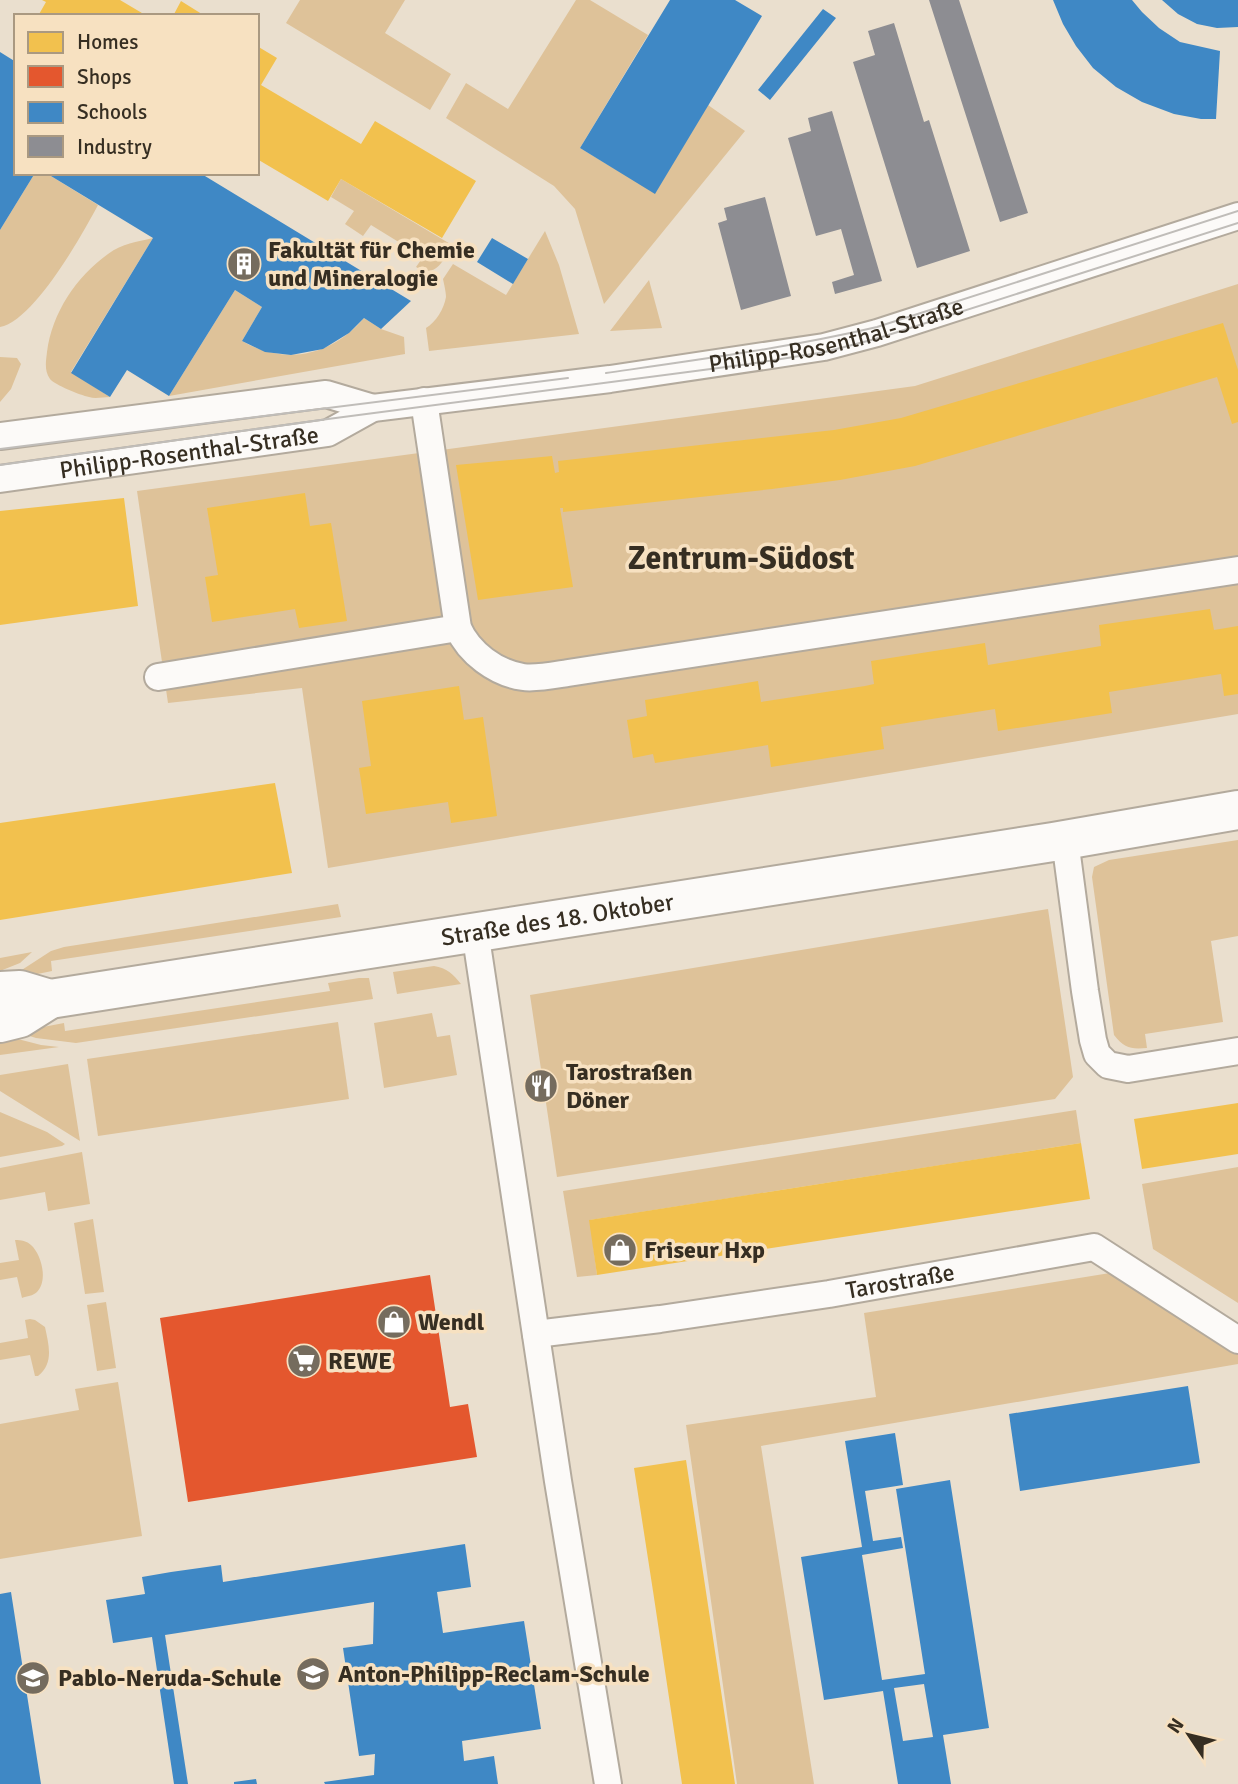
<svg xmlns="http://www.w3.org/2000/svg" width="1238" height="1784" font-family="Signika,sans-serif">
<rect width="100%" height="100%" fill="#eadfce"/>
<path fill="#dec299" d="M300,0H405L385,33L451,74L430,110L286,23Z
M576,0H590L648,35L580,148L655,193L708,105L745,131L604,304L575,209L554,186L446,118L466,83L508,109Z
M35,173H46L98,205C82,235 34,321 0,327V230Z
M341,179L452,245C443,260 437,279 416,267L423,257L371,225L363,236L345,224L354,211L331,197Z
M545,231L559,265L579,334L429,351L426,328C436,322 444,309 446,297C446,292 444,284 443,279L453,264L506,295Z
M153,238L71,372L110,397C103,397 95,399 89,397C80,395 55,385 50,379C44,371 46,361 47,352C52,313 76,277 108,254C123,243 136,242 153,238Z
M649,280L662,328L610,331Z
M1238,284V714L328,868L302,688L168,703L137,491L915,386Z
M235,290L262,307L242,341C285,366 332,356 364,318L381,329L404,337L405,354L169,396Z
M0,357L17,358L21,364L11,389L0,402Z
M1238,840V936L1211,941L1223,1022L1145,1034L1147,1048C1131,1049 1125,1049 1114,1035L1092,877L1094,867L1109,860Z
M338,904L341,917L51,961L52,971L28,976L14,975L51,951L64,947Z
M1048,909L1073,1077L1055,1099L557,1177L530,995Z
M32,952L20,963L0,971V958Z
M434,966C447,968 453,974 461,984L397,994L393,972Z
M359,978H369L373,999L76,1043L36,1038L17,1032L64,1023L65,1031L330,991L328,983Z
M432,1013L437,1037L450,1035L457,1075L384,1088L374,1023Z
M338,1022L349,1099L98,1136L87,1059Z
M10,1037L41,1045L59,1047L0,1055V1039Z
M68,1064L80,1141L0,1091V1075Z
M1076,1110L1081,1143L590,1220L597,1275L577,1277L563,1191Z
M0,1112L47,1132L65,1144L62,1146L0,1157Z
M82,1152L90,1204L48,1211L45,1192L0,1200V1168Z
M1238,1167V1303L1153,1249L1142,1184Z
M93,1219L104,1292L85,1294L74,1223Z
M15,1240C21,1240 27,1241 31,1245C42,1255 48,1281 37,1292C33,1296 27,1296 22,1298L17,1277L0,1280V1263L19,1260Z
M1110,1273L1238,1348V1364L761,1446L814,1784H737L686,1425L876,1397L864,1313Z
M106,1302L116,1368L97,1371L87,1305Z
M30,1319L35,1320L45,1327C49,1346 54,1363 38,1376H35L30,1355L0,1360V1343L28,1338L25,1320Z
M118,1382L142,1536L0,1559V1424L79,1410L75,1389Z"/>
<path fill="#f2c14e" d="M42,0H120L147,16H38L46,2Z
M181,1L205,16H173Z
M257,46L277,58L261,85L361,144L375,121L476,181L442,238L341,179L328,201L257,159Z
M1223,323L1238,370V422L1232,424L1217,377L915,466L840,480L772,489L563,512V508H560L573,587L478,600L456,465L552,456L555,473L559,472L558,461L834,430L901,418Z
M305,493L310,526L331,523L347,621L299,628L295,609L212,622L205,577L218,575L207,508Z
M124,498L138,606L0,625V511Z
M1210,609L1214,630L1238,626V694L1224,696L1221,674L1109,692L1112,713L998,731L995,709L881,727L884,749L771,767L768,745L655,763L653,754L633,758L627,720L647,716L645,700L758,681L761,702L865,686L874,684L871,661L985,643L988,665L1101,646L1099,625Z
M459,686L464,720L483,717L497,816L451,823L448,802L366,814L359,768L371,766L362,701Z
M275,783L292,873L0,920V823Z
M1238,1103V1154L1142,1169L1134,1119Z
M1081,1143L1090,1199L597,1275L589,1220Z
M686,1460L723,1704L735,1784H682L653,1591L634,1468Z"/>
<path fill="#e4572e" d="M430,1275L450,1407L468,1404L477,1457L188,1502L160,1318Z"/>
<path fill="#3f88c5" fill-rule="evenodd" d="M670,0H735L762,16L655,194L580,148Z
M1053,0H1132L1142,12L1159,28L1180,42L1220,51L1216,119H1201L1174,114L1142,102L1116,87L1093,68L1076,46L1063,24Z
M1162,0H1238V27L1217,28L1197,24L1178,14Z
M823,9L836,18L770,100L758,90Z
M0,52L16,62V173H35L0,230Z
M46,173H200L411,301L381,329L364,318L349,333L323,349L291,355L265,352L242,341L262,307L235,290L169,396L127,370L110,397L71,373L153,238Z
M492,238L528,259L513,284L477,262Z
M1188,1386L1200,1463L1020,1491L1009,1414Z
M895,1433L903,1485L865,1491L873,1541L901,1537L903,1548L862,1555L882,1680L925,1674L896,1489L950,1480L989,1728L943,1735L951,1784H898L883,1691L824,1700L801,1557L862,1547L845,1441ZM924,1684L933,1737L903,1741L894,1688Z
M465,1544L471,1587L437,1592L443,1633L524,1621L541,1729L462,1741L464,1761L494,1756L498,1784H325L324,1782L374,1775L375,1754L359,1756L343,1648L373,1644L374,1602L165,1635L188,1784H174L152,1637L113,1643L106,1600L145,1594L142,1577L171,1572L221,1565L223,1582Z
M11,1592L22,1663L41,1784H0V1594Z
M256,1779L257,1784H234V1782Z"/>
<path fill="#8d8d92" d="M929,0H959L1028,213L1000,222Z
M894,23L924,122L929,120L970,251L917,268L853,62L875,55L868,31Z
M832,111L882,281L835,294L832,282L854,275L841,229L816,236L788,138L811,131L808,118Z
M765,197L791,296L741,310L718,223L727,220L724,208Z"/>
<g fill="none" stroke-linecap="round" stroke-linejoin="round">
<g stroke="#b3aa9d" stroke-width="30">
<g id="minor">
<path d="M424,401L458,628C469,653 496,673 523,677C535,679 555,675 568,673L1238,570"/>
<path d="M0,436L326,394L373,408"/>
<path id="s1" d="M0,479L328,433L373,408L610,379L824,347L877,333L1238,216"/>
<path d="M158,677L458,628"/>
<path d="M1065,840L1085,991L1093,1040L1097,1054L1108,1065L1128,1069L1238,1051"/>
<path d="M475,931L558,1481L608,1784"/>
<path id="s2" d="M536,1334L660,1319L829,1294L1094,1247L1238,1340"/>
</g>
</g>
<g stroke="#b3aa9d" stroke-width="42">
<g id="secondary">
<path id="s3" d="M0,991L20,990L50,999L1053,842L1238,810"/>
<path d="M0,1023L20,1018L50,999"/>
</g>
</g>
<use href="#minor" stroke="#fcfaf8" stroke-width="26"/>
<use href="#secondary" stroke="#fcfaf8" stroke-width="38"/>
<path stroke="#c0bdb9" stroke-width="2" d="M606,373C697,360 787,348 877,327L1238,211
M0,449L568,378
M0,465L328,419L749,364L825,352L879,338L1238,223"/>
</g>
<defs>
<g id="building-disc" transform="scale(1.75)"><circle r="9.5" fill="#756c5e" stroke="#f7e1c1"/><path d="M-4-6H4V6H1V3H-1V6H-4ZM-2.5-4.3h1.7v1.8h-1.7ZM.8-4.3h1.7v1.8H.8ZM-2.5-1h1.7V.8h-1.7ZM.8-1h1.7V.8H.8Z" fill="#fff"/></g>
<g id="restaurant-disc" transform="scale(1.75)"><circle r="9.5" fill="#756c5e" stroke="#f7e1c1"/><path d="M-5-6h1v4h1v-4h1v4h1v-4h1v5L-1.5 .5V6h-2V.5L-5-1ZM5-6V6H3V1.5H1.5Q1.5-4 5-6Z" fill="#fff"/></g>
<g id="shop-disc" transform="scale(1.75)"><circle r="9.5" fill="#756c5e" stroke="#f7e1c1"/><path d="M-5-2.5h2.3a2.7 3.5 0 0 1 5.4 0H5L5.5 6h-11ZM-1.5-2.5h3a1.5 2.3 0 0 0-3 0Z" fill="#fff"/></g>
<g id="supermarket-disc" transform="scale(1.75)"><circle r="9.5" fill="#756c5e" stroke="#f7e1c1"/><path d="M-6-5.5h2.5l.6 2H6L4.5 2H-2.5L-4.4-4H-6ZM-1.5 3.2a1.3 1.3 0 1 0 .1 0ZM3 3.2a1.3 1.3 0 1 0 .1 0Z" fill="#fff"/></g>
<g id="school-disc" transform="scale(1.75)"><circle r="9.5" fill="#756c5e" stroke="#f7e1c1"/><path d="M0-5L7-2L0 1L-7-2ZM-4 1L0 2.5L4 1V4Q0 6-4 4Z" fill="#fff"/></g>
</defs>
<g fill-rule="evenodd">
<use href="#building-disc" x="244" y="264"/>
<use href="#restaurant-disc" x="541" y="1086"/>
<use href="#shop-disc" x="620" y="1250"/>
<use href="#shop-disc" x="394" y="1322"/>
<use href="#supermarket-disc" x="304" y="1361"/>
<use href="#school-disc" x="313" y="1674"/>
<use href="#school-disc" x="33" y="1678"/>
</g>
<g text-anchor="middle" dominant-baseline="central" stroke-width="7" stroke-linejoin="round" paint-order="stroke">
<g font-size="24" font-weight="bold" fill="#362e22" stroke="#f7e1c1" text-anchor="start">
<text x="268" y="250">Fakultät für Chemie<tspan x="268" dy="28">und Mineralogie</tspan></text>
<text x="566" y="1072">Tarostraßen<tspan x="566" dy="28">Döner</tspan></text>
<text x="644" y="1250">Friseur Hxp</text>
<text x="418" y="1322">Wendl</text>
<text x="328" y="1361">REWE</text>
<text x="338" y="1674">Anton-Philipp-Reclam-Schule</text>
<text x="58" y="1678">Pablo-Neruda-Schule</text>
</g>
<g font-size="24" fill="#362e22" stroke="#f7e1c1">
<text stroke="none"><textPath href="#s1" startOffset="852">Philipp-Rosenthal-Straße</textPath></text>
<text stroke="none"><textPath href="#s1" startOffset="191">Philipp-Rosenthal-Straße</textPath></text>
<text stroke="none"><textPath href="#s3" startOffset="565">Straße des 18. Oktober</textPath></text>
<text stroke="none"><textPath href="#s2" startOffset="368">Tarostraße</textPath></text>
</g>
<g font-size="32" font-weight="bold" fill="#362e22" stroke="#f7e1c1">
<text x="741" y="558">Zentrum-Südost</text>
</g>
</g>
<rect x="14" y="14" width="245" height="161" fill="#f7e1c1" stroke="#aa9981" stroke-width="2"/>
<rect x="28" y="32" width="35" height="21" fill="#f2c14e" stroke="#aa9981" stroke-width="2"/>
<text x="77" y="49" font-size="21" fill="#362e22">Homes</text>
<rect x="28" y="66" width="35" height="21" fill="#e4572e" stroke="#aa9981" stroke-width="2"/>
<text x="77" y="84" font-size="21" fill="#362e22">Shops</text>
<rect x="28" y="102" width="35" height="21" fill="#3f88c5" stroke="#aa9981" stroke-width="2"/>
<text x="77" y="119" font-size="21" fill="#362e22">Schools</text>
<rect x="28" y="136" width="35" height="21" fill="#8d8d92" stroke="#aa9981" stroke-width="2"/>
<text x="77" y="154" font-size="21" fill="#362e22">Industry</text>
<g transform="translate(1189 1735) rotate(305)" stroke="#f7e1c1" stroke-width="5" paint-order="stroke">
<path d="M0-5L12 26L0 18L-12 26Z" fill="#362e22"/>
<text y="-10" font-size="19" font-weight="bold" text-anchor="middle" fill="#362e22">N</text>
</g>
</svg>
